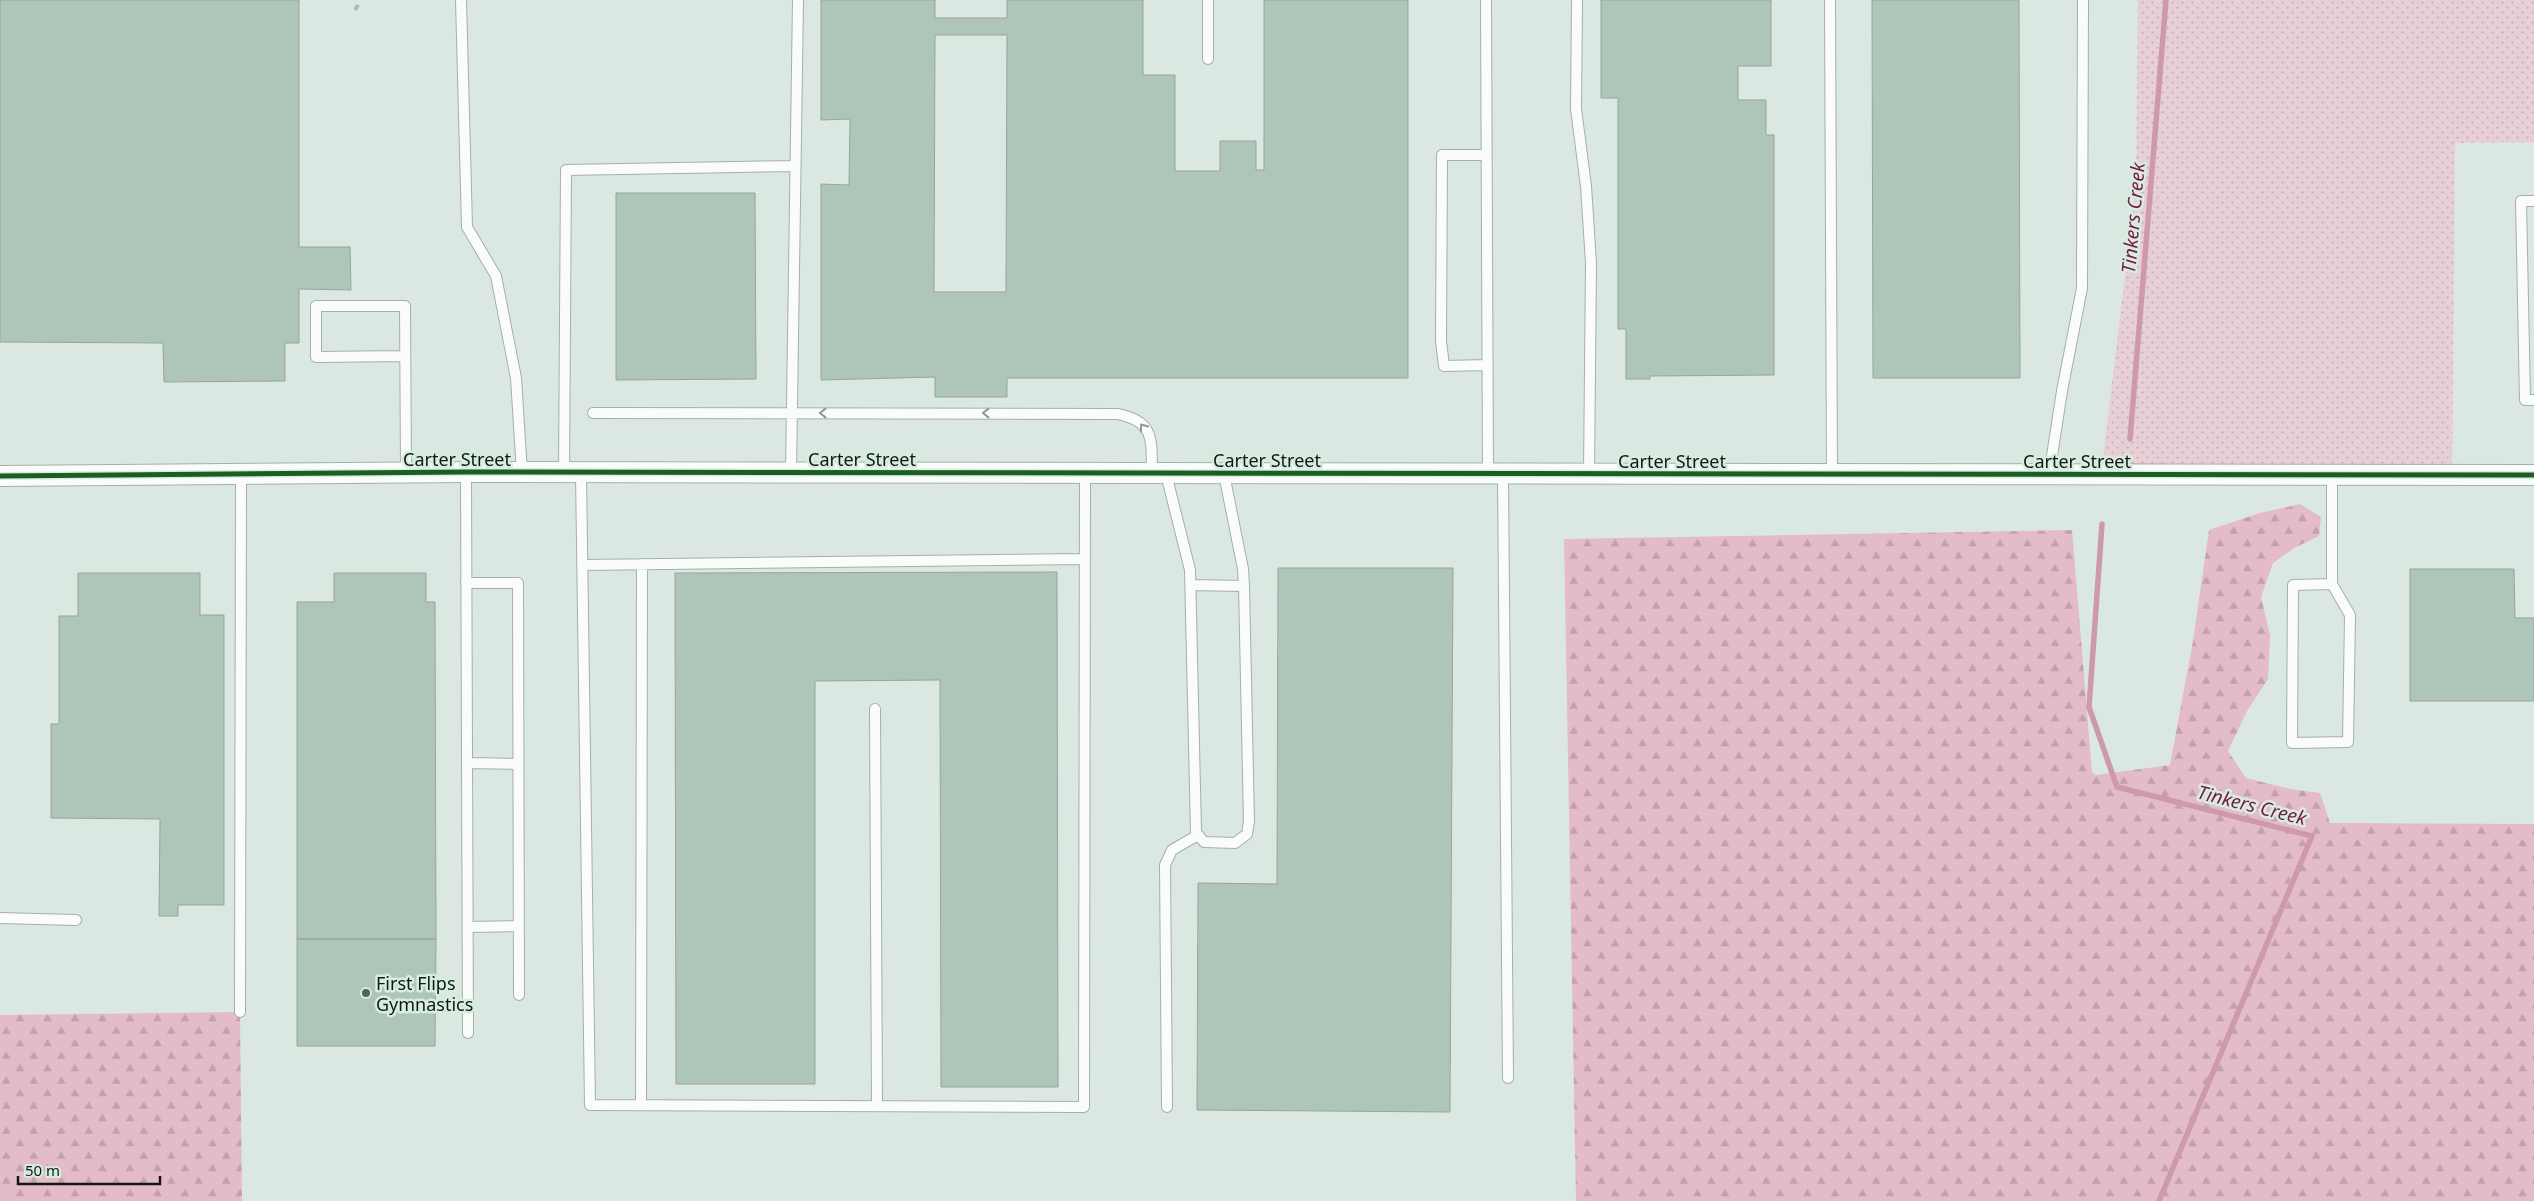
<svg xmlns="http://www.w3.org/2000/svg" width="2534" height="1201" font-family="'Noto Sans',sans-serif">
<defs>
<pattern id="grass-dots" width="8" height="8" patternUnits="userSpaceOnUse" patternTransform="scale(1.25)"><rect width="8" height="8" fill="#e8cfd6"/><path d="M2 2h.1M6 6h.1" fill="none" stroke="#c6b1b7" stroke-width="1.8" stroke-linecap="round"/></pattern>
<pattern id="forest-firs" width="22" height="20" patternUnits="userSpaceOnUse" patternTransform="scale(1.25)"><rect width="22" height="20" fill="#e4bbc9"/><path d="M5 1l3.5 6h-7zM16 11l3.5 6h-7z" fill="#c3a0ac"/></pattern>
</defs>
<rect width="100%" height="100%" fill="#dbe8e1"/>
<path fill="url(#grass-dots)" d="M2138,0H2534V142L2455,143L2452,475H2101L2136,184Z"/>
<path fill="url(#forest-firs)" d="M2300,504L2321,517L2319,536L2294,548L2273,563L2261,597L2270,635L2268,679L2247,711L2228,751L2246,778L2290,789L2320,793L2330,823L2534,824V1201H1576L1564,539L2072,530L2092,772L2096,775L2170,765L2193,641L2209,530L2260,513Z
M240,1012L242,1201H0V1015Z"/>
<g fill="none" stroke-linecap="round" stroke-linejoin="round">
<path stroke="#cf99ac" stroke-width="5.5" d="M2130,439L2166,0
M2102,524L2089,707L2117,787L2312,836L2159,1201"/>
</g>
<path fill="#aec5b9" stroke="#9aa39e" fill-rule="evenodd" d="M0,0H299V247H350L351,290L299,289V343H285V381L164,382L163,343L0,342Z
M821,0H935V18H1007V0H1143V75H1175V171H1220V141H1256V170H1264V0H1408V378H1007V397H935V377L821,380V184L849,185L850,119L821,120ZM935,35H1007L1006,292H934Z
M1601,0H1771V66H1738V100H1766V135H1774V375L1650,376V379H1626V329H1618V98H1601Z
M1872,0H2019L2020,378H1873Z
M616,193H755L756,379L616,380Z
M1278,568H1453L1450,1112L1197,1110L1198,883L1277,884Z
M2410,569H2514L2515,618H2534V701H2410Z
M1057,572L1058,1087H941L940,680L815,681V1084H676L675,573Z
M78,573H200V615H224V905H178V916H159L160,819L51,818V724H59V616H78Z
M334,573H426V602H435L436,939H297V602H334Z
M297,939H436L435,1046H297Z"/>
<g fill="none" stroke-linecap="round" stroke-linejoin="round">
<g stroke="#a5afaa" stroke-width="12">
<path id="lane" d="M461,0L467,227L496,276L516,378L522,473
M1486,0L1488,474
M1577,0L1576,109L1586,186L1591,263L1589,474
M1830,0L1832,475
M1208,59V0
M1486,155H1442L1441,341L1444,366L1487,365
M2534,201H2521L2525,400H2534
M405,356L316,357V306H405C405,362 406,417 406,473
M593,413L1117,414C1156,421 1151,441 1152,474
M466,472L468,1033
M564,473L566,170L795,166
M581,473L590,1105L1084,1107L1085,473
M791,473L798,0
M1166,474L1190,570L1196,832L1204,842L1235,843L1247,834L1249,821L1244,586L1243,569L1224,474
M1503,474L1508,1078
M2049,475L2062,391L2082,288L2083,0
M582,565L1085,559
M466,583H518L519,995
M2332,584L2350,615L2348,742L2292,743L2293,585L2332,584V475
M1191,585L1244,586
M875,709L877,1106
M467,763L518,764
M0,918L76,920
M468,927L518,926
M240,1012L241,474
M641,1105L642,564
M1167,1107L1165,865L1172,850L1198,835"/>
</g>
<g stroke="#a5afaa" stroke-width="22">
<path id="street" d="M0,476L466,472L2534,475"/>
</g>
<use href="#lane" stroke="#fafcfa" stroke-width="10"/>
<use href="#street" stroke="#fafcfa" stroke-width="20"/>
<path stroke="#b3b7b5" stroke-width="4" stroke-dasharray="6 6" stroke-linecap="butt" d="M355,10L361,0"/>
<g stroke="#d6ede0" stroke-width="8">
<path id="cycleway" d="M0,476L466,472L2534,475"/>
</g>
<use href="#cycleway" stroke="#1b5e20" stroke-width="5"/>
</g>
<defs><path id="oneway-chevron" d="M-2-3.5L2.5 0L-2 3.5" fill="none" stroke-width="1.6" stroke-linecap="round" stroke-linejoin="round" transform="scale(1.25)"/></defs>
<g stroke="#919693">
<use href="#oneway-chevron" transform="translate(823 413) rotate(-180)"/>
<use href="#oneway-chevron" transform="translate(986 413) rotate(-180)"/>
<use href="#oneway-chevron" transform="translate(1143 427) rotate(-125)"/>
</g>
<circle fill="#58615c" stroke="#d6ede0" stroke-width="2" cx="366" cy="993" r="5"/>
<g text-anchor="middle" dominant-baseline="central" stroke-width="5" stroke-linejoin="round" paint-order="stroke">
<g font-size="18" fill="#111915" stroke="#d6ede0">
<text x="457" y="459">Carter Street</text>
<text x="862" y="459">Carter Street</text>
<text x="1267" y="460">Carter Street</text>
<text x="1672" y="461">Carter Street</text>
<text x="2077" y="461">Carter Street</text>
</g>
<g font-size="18" fill="#111915" stroke="#d6ede0" text-anchor="start">
<text x="376" y="983">First Flips<tspan x="376" dy="21">Gymnastics</tspan></text>
</g>
<g font-size="19" font-style="italic" fill="#7b1849" stroke="#d6ede0">
<text transform="translate(2133 218) rotate(-85)">Tinkers Creek</text>
<text transform="translate(2252 805) rotate(14)">Tinkers Creek</text>
</g>
</g>
<path d="M18 1176v8h142v-8" fill="none" stroke="#111915" stroke-width="2.5"/>
<text x="25" y="1176" font-size="15" fill="#111915" stroke="#d6ede0" stroke-width="4" paint-order="stroke">50 m</text>
</svg>
